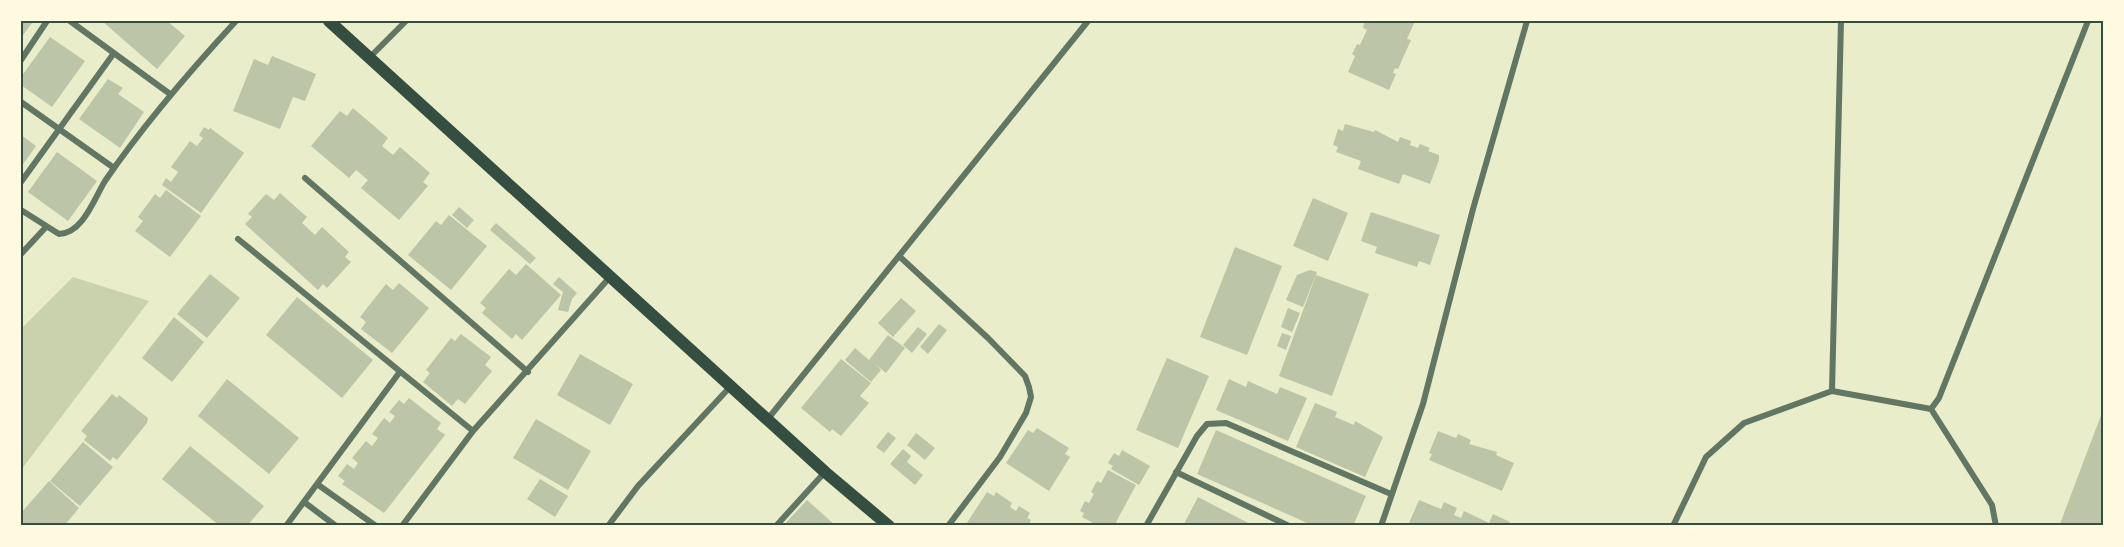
<svg xmlns="http://www.w3.org/2000/svg" width="2124" height="547" font-family="Overpass,sans-serif">
<rect width="100%" height="100%" fill="#e9edc9"/>
<path fill="#cad2ad" d="M73,277L149,301L21,470V329Z"/>
<path fill="#bcc5a7" d="M21,21L32,23L21,38Z
M102,21H167L185,36L157,69Z
M1365,21H1415L1407,39L1411,40L1398,69L1395,68L1393,73L1396,74L1389,90L1348,72L1355,56L1352,54L1357,44L1360,45L1367,30L1363,28Z
M50,37L85,61L52,107L21,85V77Z
M272,56L316,74L305,101L293,97L280,129L233,111L254,59L268,65Z
M108,79L123,88L118,94L144,112L120,148L79,119Z
M353,108L388,138L382,146L393,155L400,147L430,173L423,182L428,186L399,220L361,188L368,180L356,170L349,178L311,146L340,111L347,116Z
M1345,124L1374,132L1375,130L1398,142L1400,137L1411,141L1410,145L1418,148L1420,144L1430,148L1428,151L1439,155V160L1430,184L1403,174L1399,184L1358,169L1361,161L1336,152L1338,147L1333,145L1338,129L1343,131Z
M204,127L209,130L210,128L244,153L201,213L162,185L166,178L171,182L178,172L171,167L190,141L197,146L203,138L199,135Z
M21,135L36,146L21,167Z
M57,152L97,181L68,221L28,192Z
M166,190L201,216L170,257L135,231L143,221L138,217L155,194L160,198Z
M280,193L307,217L302,223L315,235L322,227L349,252L345,257L351,262L327,288L323,284L318,290L245,224L252,217L248,214L266,194L274,200Z
M1313,198L1348,213L1328,261L1293,246Z
M459,207L474,220L467,228L452,215Z
M1371,212L1440,235L1430,265L1419,261L1417,267L1375,253L1377,247L1361,241Z
M449,215L487,246L451,290L408,255L436,221L441,225Z
M496,223L536,258L530,264L490,230Z
M1235,247L1282,266L1247,355L1200,337Z
M526,264L561,295L522,340L516,334L512,339L482,313L486,308L480,303L509,269L516,275Z
M1310,270L1317,272L1303,307L1286,300L1297,275Z
M210,274L240,298L207,338L177,314Z
M1316,275L1369,294L1332,396L1279,376Z
M559,277L577,293L572,299L568,312L558,310L563,292L553,284Z
M399,283L429,308L392,353L361,329L366,322L360,317L386,284L393,290Z
M297,297L373,360L342,398L266,335Z
M901,298L916,311L893,337L878,323Z
M1288,308L1300,313L1292,332L1281,327Z
M174,317L204,342L172,382L142,358Z
M939,324L947,330L928,354L920,347Z
M918,327L927,334L912,353L903,345Z
M1282,333L1291,336L1286,350L1277,346Z
M461,334L491,357L485,365L492,371L465,404L458,399L452,406L423,382L430,373L426,370L451,338L455,341Z
M888,335L905,348L886,373L875,364L881,370L871,382L845,360L855,348L869,360Z
M580,354L633,384L610,425L557,395Z
M1167,358L1209,376L1178,448L1136,430Z
M841,359L871,383L860,396L869,403L841,436L832,429L830,432L801,408Z
M227,379L299,438L269,474L198,416Z
M1229,379L1246,387L1248,381L1277,394L1280,387L1307,398L1288,441L1216,410Z
M112,394L117,398L119,395L148,418L147,423L117,460L113,457L110,461L84,440L87,436L81,431Z
M409,398L441,423L437,429L445,435L384,513L342,484L345,481L338,476L347,464L354,469L358,463L352,458L366,441L372,446L378,438L372,434L384,418L390,423L395,416L389,412L399,400L404,404Z
M1315,403L1337,412L1335,417L1354,425L1355,421L1383,437L1365,477L1296,447Z
M2103,410V526H2065L2060,524Z
M536,419L591,451L568,490L513,458Z
M1037,428L1069,448L1065,454L1070,457L1049,491L1006,463L1028,430L1033,433Z
M1216,430L1366,496L1353,526H1314L1197,474Z
M1438,431L1456,438L1458,434L1471,440L1469,444L1497,452L1496,455L1514,463L1502,491L1429,460L1432,454L1429,453Z
M888,432L896,438L884,453L876,447Z
M916,433L935,448L925,460L907,445Z
M83,442L113,467L80,506L50,481Z
M190,446L264,506L247,526H220L162,479Z
M903,449L911,456L907,462L923,475L915,485L890,464Z
M1122,450L1150,466L1139,485L1111,469L1113,466L1108,463L1114,453L1119,456Z
M1108,470L1136,485L1114,526H1099L1082,517L1084,513L1080,511L1085,501L1089,503L1094,494L1091,492L1097,481L1101,483Z
M540,479L568,496L555,517L527,499Z
M49,481L79,508L64,526H24L21,524V513Z
M987,492L994,496L996,492L1012,503L1010,507L1016,511L1019,506L1030,513L1027,518L1031,520L1028,526H965Z
M1198,497L1254,526H1183Z
M807,500L836,526H783Z
M1419,500L1441,509L1444,502L1457,508L1454,515L1461,518L1464,511L1489,523L1493,514L1510,522L1508,526H1415L1409,523Z"/>
<g fill="none" stroke-linecap="round" stroke-linejoin="round">
<path stroke="#617663" stroke-width="6" d="M70,21L170,94
M371,56L406,21
M21,60L47,21
M21,102L114,168
M305,178L528,372
M21,182L114,53
M21,210L59,234C83,233 94,199 105,181C144,124 189,72 236,21
M238,239L473,431
M21,254L46,227
M899,256L988,338L1025,376L1029,387L1031,397L1026,413L1000,457L948,526
M1832,391L1841,21
M1931,409L1939,398L2088,21
M767,420L1088,21
M1176,472L1289,526
M317,484L376,526
M304,502L336,526
M286,526L399,373
M402,526L473,431L610,277
M608,526L638,486L730,387
M776,526L825,472
M1146,526L1197,436L1207,424L1226,423L1391,494
M1381,526L1423,404L1473,209L1527,21
M1673,526L1706,457L1744,423L1832,391L1931,409L1992,505L1996,526"/>
<path stroke="#344e41" stroke-width="12" d="M329,21L825,472L889,526"/>
</g>
<rect width="2124" height="547" fill="none" stroke="#fefae0" stroke-width="45"/>
<rect x="22" y="22" width="2080" height="502" fill="none" stroke="#344e41" stroke-width="2"/>
</svg>
